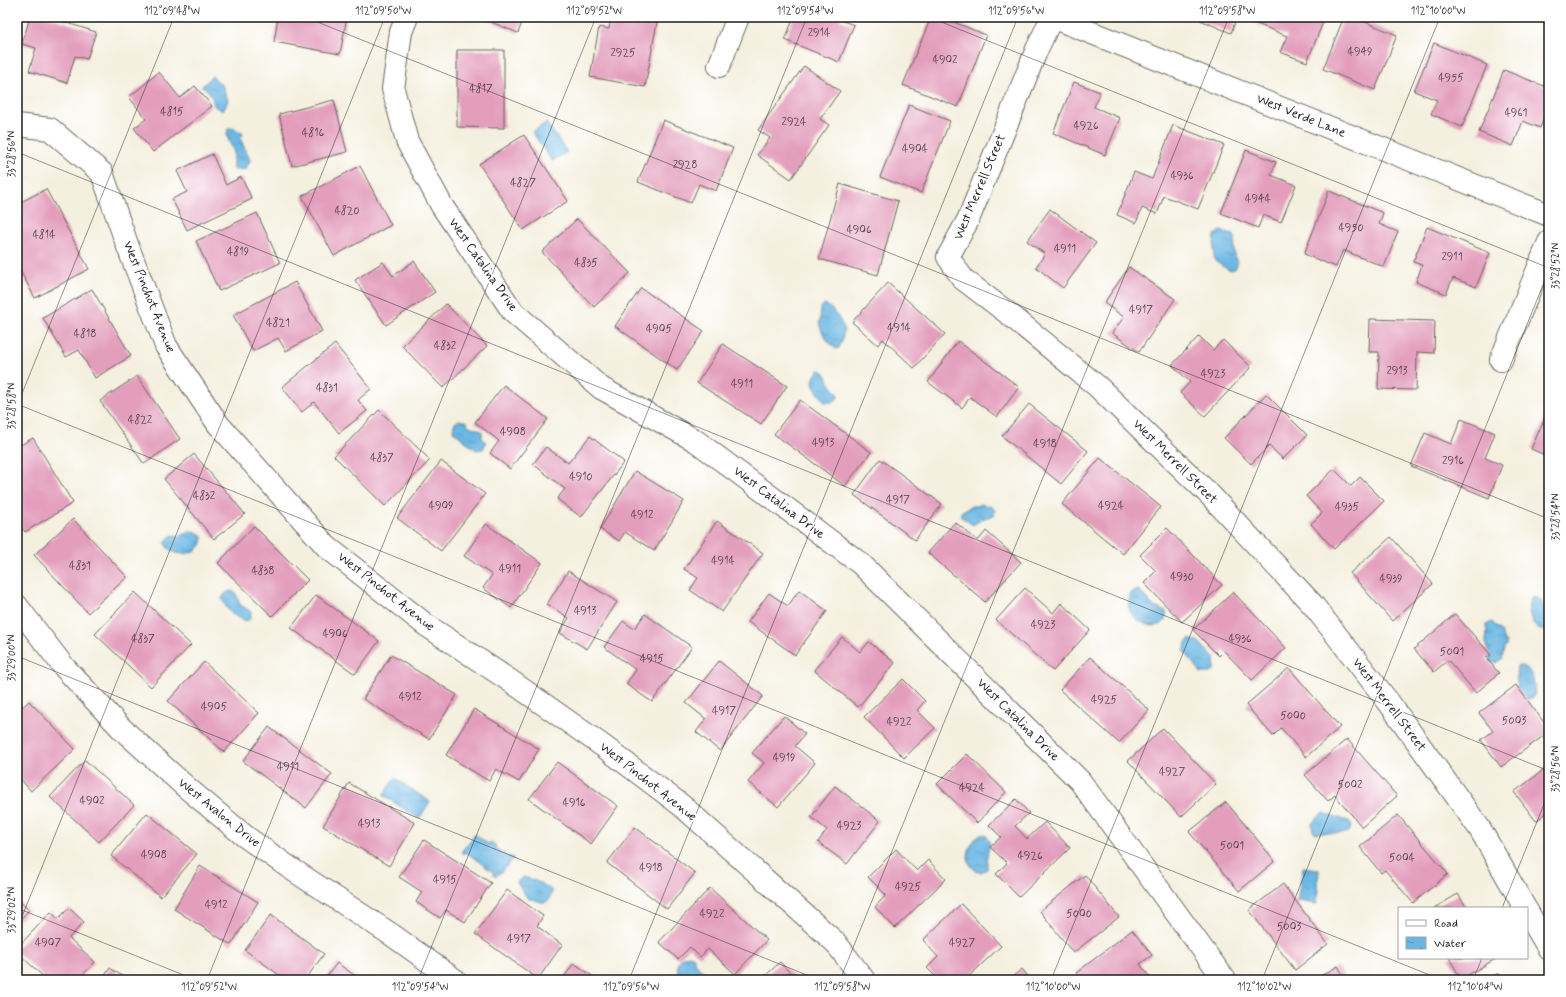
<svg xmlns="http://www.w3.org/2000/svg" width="1566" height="997" font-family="Mynerve,sans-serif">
<defs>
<pattern id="water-ripples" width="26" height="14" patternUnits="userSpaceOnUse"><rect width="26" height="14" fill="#6bb7e4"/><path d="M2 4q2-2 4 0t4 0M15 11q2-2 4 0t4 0" fill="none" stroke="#5794b8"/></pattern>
</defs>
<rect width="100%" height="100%" fill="#fff"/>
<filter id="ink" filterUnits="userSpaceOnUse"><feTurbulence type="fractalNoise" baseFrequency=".025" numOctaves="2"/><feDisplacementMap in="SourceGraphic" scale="8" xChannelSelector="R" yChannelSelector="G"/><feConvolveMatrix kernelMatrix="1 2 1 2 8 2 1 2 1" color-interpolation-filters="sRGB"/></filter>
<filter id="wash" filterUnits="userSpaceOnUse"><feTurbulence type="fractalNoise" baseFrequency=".012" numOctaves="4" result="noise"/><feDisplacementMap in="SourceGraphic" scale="16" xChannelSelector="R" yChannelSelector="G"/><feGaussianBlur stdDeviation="0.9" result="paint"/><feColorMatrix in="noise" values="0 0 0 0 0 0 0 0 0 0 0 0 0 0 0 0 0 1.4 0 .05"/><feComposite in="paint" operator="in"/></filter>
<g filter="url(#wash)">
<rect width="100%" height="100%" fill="#f4f0df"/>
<path fill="url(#water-ripples)" stroke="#446a80" d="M212,76L222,85L228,100L225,108L221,110L214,106C212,98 211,90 201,87Z
M546,123H547L567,152L552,161L532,132Z
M232,128L242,132L243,136L240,138L250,160L246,169L234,170C231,162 234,161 234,154C233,144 224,139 228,129Z
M1221,231L1234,235C1237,241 1234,244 1234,250C1234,255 1237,259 1237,263C1236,278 1220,264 1215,261C1213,257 1214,240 1215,235Z
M824,304C832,306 840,320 844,328L842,341L839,348L836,349C827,341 821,333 819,322L820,321L821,307Z
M819,370C829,372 826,379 831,385C833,388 835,391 838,393V398C834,402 830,403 825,402C818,390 806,385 819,370Z
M459,420L468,422L467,425L482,431V438L486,442L483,449L476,450L453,431L454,424Z
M980,504L992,507L995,510L994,515L982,519L973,525L960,516L962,511L972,506H979Z
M189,531H195L203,537C204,556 171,560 165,543C169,536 172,534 180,536Z
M1139,590L1154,607L1166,611C1170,641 1114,621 1132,592Z
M230,591C239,592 236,598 240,604C242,608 248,608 251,612L250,619L246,621C234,617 226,610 222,598L225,594Z
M1534,597L1541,600L1545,612L1549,615V630C1544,630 1541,631 1537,628C1530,622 1524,601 1534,597Z
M1492,622L1501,632L1504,642H1506V647L1504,648L1502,659L1495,663L1491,662L1486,642L1487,630L1486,625Z
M1191,639L1195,641L1197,640L1215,659L1214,661L1215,668L1211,673H1201L1184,651C1187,646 1183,641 1191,639Z
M1519,665C1533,669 1536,683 1534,696L1530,699L1524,698C1517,689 1515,678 1517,666Z
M395,778L430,802L419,819L383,795Z
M1323,813L1349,821L1351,824L1350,830L1347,833H1316L1313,831L1312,823Z
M475,834L488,844L491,842L496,846L495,848L508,857L510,856L514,858L496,877L493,875L494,873L466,852L464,854L461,852Z
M980,834L986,835L990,842L987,856V869L981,873C961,865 967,846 980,834Z
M1303,867L1319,869L1317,904L1297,901Z
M523,877C533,879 544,884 552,891C548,911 538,898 528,899L519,886L517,882Z
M689,955L694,957V961L710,980H690L686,977L678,975C677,963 676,958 689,955Z"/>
<g id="blocks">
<path fill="#e39ebc" d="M30,17H48L96,32L87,59L75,56L67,83L29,71L36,48L22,44Z
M278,17H347L340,54L274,42Z
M479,17H524L518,33Z
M611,17H658L645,87L590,77L599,27L609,29Z
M794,17H841L840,20L854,25L839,62L785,40Z
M931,17H941L986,35L958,107L903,85Z
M1202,17H1237L1231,33L1200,20Z
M1249,17H1325L1307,62L1280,52L1287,36L1247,20Z
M1344,17H1353L1397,35L1375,90L1323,69Z
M1434,43L1487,65L1462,127L1431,114L1437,100L1414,91Z
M457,50H504V128L457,127Z
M804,66L840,91L820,119L829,125L791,179L757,155L770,138L758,130Z
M1504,70L1549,88V105L1540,128L1523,121L1513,146L1479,132Z
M159,72L180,98L195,86L212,106L153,152L134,128L146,119L129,97Z
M1074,82L1100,92L1094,107L1120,118L1105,155L1053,133Z
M334,100L347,152L292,166L279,114Z
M909,105L950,121L921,193L880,177Z
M663,120L733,148L716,191L699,184L691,203L638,182Z
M1173,125L1224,145L1198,209L1164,196L1157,214L1142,208L1136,223L1117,215L1134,172L1152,179Z
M524,135L568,201L523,230L479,164Z
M1246,150L1276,162L1271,175L1296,185L1281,222L1263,215L1258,228L1221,213Z
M212,154L226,185L241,177L252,199L187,230L172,199L187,192L177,171Z
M360,166L391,225L334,256L302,196Z
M840,184L898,201L878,275L819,259Z
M46,189L89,269L35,298L17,265V204Z
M1329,191L1383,213L1379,224L1398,232L1384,267L1343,250L1336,267L1304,254Z
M1050,209L1096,243L1063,288L1036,267L1045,254L1027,241Z
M257,213L280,263L219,291L196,241Z
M577,219L630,273L594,307L542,252Z
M1427,227L1490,253L1476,287L1453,278L1446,294L1416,282L1422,265L1413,262Z
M414,261L435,292L386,325L355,280L383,262L393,276Z
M1129,267L1175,299L1139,352L1112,333L1124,317L1104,303Z
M295,282L322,331L286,351L278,338L253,351L233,315Z
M888,283L945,334L914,368L883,339L878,345L852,322Z
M641,288L704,331L677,370L615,326Z
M92,289L131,356L95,378L79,350L66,357L43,318Z
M446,304L487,346L443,388L402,346Z
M1370,319L1435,321L1434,353L1417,352L1416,390L1378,389L1379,352H1369Z
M1199,336L1213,350L1223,340L1251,367L1205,416L1180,393L1190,382L1172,365Z
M958,341L1019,387L997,417L970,397L962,408L928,382Z
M335,344L371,389L358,400L367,411L339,433L314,402L302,412L282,387Z
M723,344L787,386L761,424L697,383Z
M137,376L180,439L144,464L100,401Z
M504,385L548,419L510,469L490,453L499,441L475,422Z
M1266,394L1307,435L1283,459L1269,446L1251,464L1224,438Z
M800,400L871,452L845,486L774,434Z
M1029,404L1088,451L1061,484L1002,436Z
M1549,409V457L1531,449Z
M379,410L430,460L385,506L334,456Z
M1461,419L1495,433L1485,458L1502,465L1489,498L1411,466L1425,433L1451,444Z
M590,436L624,462L581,517L557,499L565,489L533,464L546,447L568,463Z
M33,438L73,503L25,532L17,519V447Z
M194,454L245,514L214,539L164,479Z
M1100,458L1161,507L1123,554L1062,504Z
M880,459L942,504L915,540L854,495Z
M441,461L485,494L441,551L397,518Z
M1334,469L1351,486L1360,477L1384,501L1334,549L1311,524L1322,513L1306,496Z
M635,471L684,501L654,551L625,532L619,541L600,529Z
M73,519L127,577L88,613L34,555Z
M717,521L763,553L722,612L690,590L698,578L684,569Z
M955,522L978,541L986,531L1021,562L985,602L928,553Z
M486,524L542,563L511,608L483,588L492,575L464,556Z
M254,526L308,580L272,616L218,563Z
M1167,528L1222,585L1182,622L1144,583L1156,571L1140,555Z
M1391,537L1433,584L1392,621L1350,573Z
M568,571L617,602L587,649L560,633L569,618L547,604Z
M1025,588L1053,613L1061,603L1090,630L1053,671L996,620Z
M799,590L827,611L795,655L748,622L769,593L788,606Z
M135,592L191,645L151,687L95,634Z
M1233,592L1286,648L1252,680L1224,651L1219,656L1193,630Z
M316,595L379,641L355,674L291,628Z
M645,614L692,647L652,702L626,684L636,670L604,647L623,621L634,629Z
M1455,614L1491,655L1486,658L1499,673L1476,693L1448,660L1434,672L1414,649Z
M842,637L860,652L869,642L895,663L858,707L814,670Z
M391,655L457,695L429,739L363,699Z
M1090,657L1149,710L1119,743L1060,690Z
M719,661L763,696L720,751L696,732L706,719L686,703Z
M204,662L259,713L224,752L168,701Z
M1289,668L1340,727L1306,757L1281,728L1273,736L1246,705Z
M903,679L925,701L917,710L935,728L904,758L864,717Z
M1516,685L1549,729V732L1501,767L1481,740L1493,731L1479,713Z
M29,701L75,749L31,791L17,775V712Z
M474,709L539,749L519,782L496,769L489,781L446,755Z
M784,716L805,734L795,746L815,763L778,807L748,782L764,763L752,753Z
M269,727L332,774L306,808L243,761Z
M1163,728L1216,784L1181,817L1128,761Z
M1347,739L1397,796L1362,827L1335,795L1328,801L1305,775Z
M967,754L1006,792L977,823L937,784Z
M85,760L134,805L99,842L50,797Z
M557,762L618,806L591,844L529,799Z
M1549,766V811L1536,821L1514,792Z
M349,783L415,823L389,866L323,826Z
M835,786L880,821L847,864L818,842L827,830L811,817Z
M1016,799L1029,813L1015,826L1027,839L1045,822L1070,848L1019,897L996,874L1007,863L990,847L1001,837L989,825Z
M1226,802L1275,861L1239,891L1189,832Z
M147,813L197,854L161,897L111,856Z
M1398,815L1448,874L1413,903L1385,870L1381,873L1360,847Z
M635,827L695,873L667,909L607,863Z
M424,840L491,883L465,922L446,910L440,918L416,902L422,892L399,877Z
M896,849L917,871L928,860L946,879L895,928L875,907L886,895L868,877Z
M200,866L258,902L231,945L174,909Z
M1085,875L1119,917L1073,953L1040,911Z
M1283,884L1328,944L1295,970L1249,910Z
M710,888L767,940L735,974L708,949L700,957L690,947L678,959L659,942Z
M507,890L543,916L537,926L562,945L538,979L475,934Z
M1458,894L1467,908H1434Z
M17,899L29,910L17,923Z
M961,904L1001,946L965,980H939L927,968L938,957L923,940Z
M69,908L84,922L69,938L95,962L78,980H47L17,952V948L51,912L58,919Z
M271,915L324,954L305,980H286L245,950Z
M1132,930L1152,955L1140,964L1152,980H1082L1076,973Z
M1449,958H1497L1461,979Z
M780,962L797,980H761Z
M337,963L361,980H324Z
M574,963L598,980H562Z
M1338,966L1346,980H1314Z
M110,968L128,980H102Z
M1022,969L1031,980H1008Z
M1498,973L1504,980H1490Z"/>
</g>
</g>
<g filter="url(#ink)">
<use href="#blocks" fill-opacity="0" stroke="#686660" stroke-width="1"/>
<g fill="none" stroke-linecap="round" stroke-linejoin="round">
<g stroke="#686660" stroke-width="24">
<path id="minor" d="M407,17L401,32L393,89L407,141L442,206L513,312L601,388L696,441L861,564L1080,781L1225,980
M1052,17L1037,49L968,220L948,257L963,279L1009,314L1097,386L1210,495L1313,605L1390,704L1480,829L1525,908
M1052,17L1549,215
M719,66L738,17
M17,125L50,129L102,173L128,247L166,346L218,424L327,547L426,625L512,682L603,746L681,805L835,942L864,980
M1501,360L1549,242
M17,606L64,667L122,729L187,788L246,837L290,868L392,935L455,980
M1527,911L1549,949"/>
</g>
<use href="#minor" stroke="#fff" stroke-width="22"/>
</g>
</g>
<path fill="none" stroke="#1c1c1c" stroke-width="1" stroke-opacity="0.45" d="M305,17L1549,519M929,17L1549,268M17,152L1549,771M17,404L1442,980M17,406L174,17M17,656L819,980M17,908L196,980M1502,908L1549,792M17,929L385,17M207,980L596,17M418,980L807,17M629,980L1018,17M840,980L1229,17M1051,980L1440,17M1262,980L1549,270M1473,980L1482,958"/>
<g text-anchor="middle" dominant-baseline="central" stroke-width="3.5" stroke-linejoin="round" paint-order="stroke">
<g font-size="11" fill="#4e3c44">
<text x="819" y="33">2914</text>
<text x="1360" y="52">4949</text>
<text x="623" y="53">2925</text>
<text x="945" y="60">4902</text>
<text x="1451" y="78">4955</text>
<text x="481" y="89">4817</text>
<text x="172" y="112">4815</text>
<text x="1516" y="113">4961</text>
<text x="794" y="122">2924</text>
<text x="1086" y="126">4926</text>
<text x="313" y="133">4816</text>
<text x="915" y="149">4904</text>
<text x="685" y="165">2928</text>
<text x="1182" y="176">4936</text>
<text x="523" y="183">4827</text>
<text x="1258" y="199">4944</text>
<text x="347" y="211">4820</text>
<text x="1351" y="228">4950</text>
<text x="859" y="230">4906</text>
<text x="44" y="235">4814</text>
<text x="1065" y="249">4911</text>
<text x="238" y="252">4819</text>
<text x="1452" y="257">2911</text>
<text x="586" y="263">4835</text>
<text x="1141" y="310">4917</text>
<text x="278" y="323">4821</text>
<text x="899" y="328">4914</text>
<text x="659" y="329">4905</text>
<text x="85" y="334">4818</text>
<text x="445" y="346">4832</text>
<text x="1397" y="371">2913</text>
<text x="1213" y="374">4923</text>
<text x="742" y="384">4911</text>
<text x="327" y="388">4831</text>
<text x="140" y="420">4822</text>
<text x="513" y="432">4908</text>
<text x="823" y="443">4913</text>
<text x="1045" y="444">4918</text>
<text x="382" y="458">4837</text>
<text x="1453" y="461">2916</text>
<text x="581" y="477">4910</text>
<text x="204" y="496">4832</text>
<text x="898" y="500">4917</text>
<text x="441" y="506">4909</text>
<text x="1111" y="506">4924</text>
<text x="1347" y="507">4935</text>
<text x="642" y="515">4912</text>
<text x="723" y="561">4914</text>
<text x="80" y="566">4831</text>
<text x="510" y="569">4911</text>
<text x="263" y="571">4838</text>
<text x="1182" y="577">4930</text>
<text x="1391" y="579">4939</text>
<text x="585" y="611">4913</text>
<text x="1043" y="625">4923</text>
<text x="335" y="634">4906</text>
<text x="143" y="639">4837</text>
<text x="1240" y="639">4936</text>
<text x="1452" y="652">5001</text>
<text x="652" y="659">4915</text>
<text x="410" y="697">4912</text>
<text x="1104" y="700">4925</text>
<text x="214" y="707">4905</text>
<text x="724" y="711">4917</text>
<text x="1293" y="716">5000</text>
<text x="1514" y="721">5003</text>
<text x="899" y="722">4922</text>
<text x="784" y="758">4919</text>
<text x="288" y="767">4911</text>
<text x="1172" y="772">4927</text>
<text x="1350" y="785">5002</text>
<text x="972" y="788">4924</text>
<text x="92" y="801">4902</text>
<text x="574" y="803">4916</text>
<text x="369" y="824">4913</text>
<text x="849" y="826">4923</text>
<text x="1232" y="846">5001</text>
<text x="154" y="855">4908</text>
<text x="1030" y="856">4926</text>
<text x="1402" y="858">5004</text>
<text x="651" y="868">4918</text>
<text x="445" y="880">4915</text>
<text x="908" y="887">4925</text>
<text x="216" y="905">4912</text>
<text x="712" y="914">4922</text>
<text x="1079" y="914">5000</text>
<text x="1289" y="927">5003</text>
<text x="519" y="939">4917</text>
<text x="48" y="943">4907</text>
<text x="962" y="943">4927</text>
</g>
<g font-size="13" fill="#1c1c1c" stroke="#fff">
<text transform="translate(1301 116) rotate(22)">West Verde Lane</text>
<text transform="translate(980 187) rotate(-67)">West Merrell Street</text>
<text transform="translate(483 265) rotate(55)">West Catalina Drive</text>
<text transform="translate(149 297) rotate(68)">West Pinchot Avenue</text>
<text transform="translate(1175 462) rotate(45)">West Merrell Street</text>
<text transform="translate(779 503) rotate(37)">West Catalina Drive</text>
<text transform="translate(386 592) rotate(38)">West Pinchot Avenue</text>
<text transform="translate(1389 705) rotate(53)">West Merrell Street</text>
<text transform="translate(1018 720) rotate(45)">West Catalina Drive</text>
<text transform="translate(648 782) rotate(38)">West Pinchot Avenue</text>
<text transform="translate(219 813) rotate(39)">West Avalon Drive</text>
</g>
</g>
<rect width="1566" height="997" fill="none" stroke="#fff" stroke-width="44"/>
<rect x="1398" y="907" width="130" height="52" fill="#ffffff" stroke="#a4a4a4"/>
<rect x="1406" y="920" width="20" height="6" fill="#ffffff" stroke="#a4a4a4"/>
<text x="1434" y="927" font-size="12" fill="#1c1c1c">Road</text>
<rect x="1406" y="937" width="20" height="12" fill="url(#water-ripples)" stroke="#a4a4a4"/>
<text x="1434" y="947" font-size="12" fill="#1c1c1c">Water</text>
<rect x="22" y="22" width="1522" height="953" fill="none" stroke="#1c1c1c" stroke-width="1.5"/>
<g font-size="10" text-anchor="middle" fill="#1c1c1c">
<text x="172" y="14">112°09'48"W</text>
<text x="383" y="14">112°09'50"W</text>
<text x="594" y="14">112°09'52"W</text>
<text x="805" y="14">112°09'54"W</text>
<text x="1016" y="14">112°09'56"W</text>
<text x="1227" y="14">112°09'58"W</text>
<text x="1438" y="14">112°10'00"W</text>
<text transform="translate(11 154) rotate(-90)" y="4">33°28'56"N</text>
<text transform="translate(1555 266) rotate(-90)" y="4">33°28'52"N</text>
<text transform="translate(11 406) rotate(-90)" y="4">33°28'58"N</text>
<text transform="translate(1555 517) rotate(-90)" y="4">33°28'54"N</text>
<text transform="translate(11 658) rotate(-90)" y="4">33°29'00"N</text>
<text transform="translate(1555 769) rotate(-90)" y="4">33°28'56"N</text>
<text transform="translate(11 910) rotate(-90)" y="4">33°29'02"N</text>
<text x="209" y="990">112°09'52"W</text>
<text x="420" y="990">112°09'54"W</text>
<text x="631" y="990">112°09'56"W</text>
<text x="842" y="990">112°09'58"W</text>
<text x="1053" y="990">112°10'00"W</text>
<text x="1264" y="990">112°10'02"W</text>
<text x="1475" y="990">112°10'04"W</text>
</g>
</svg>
